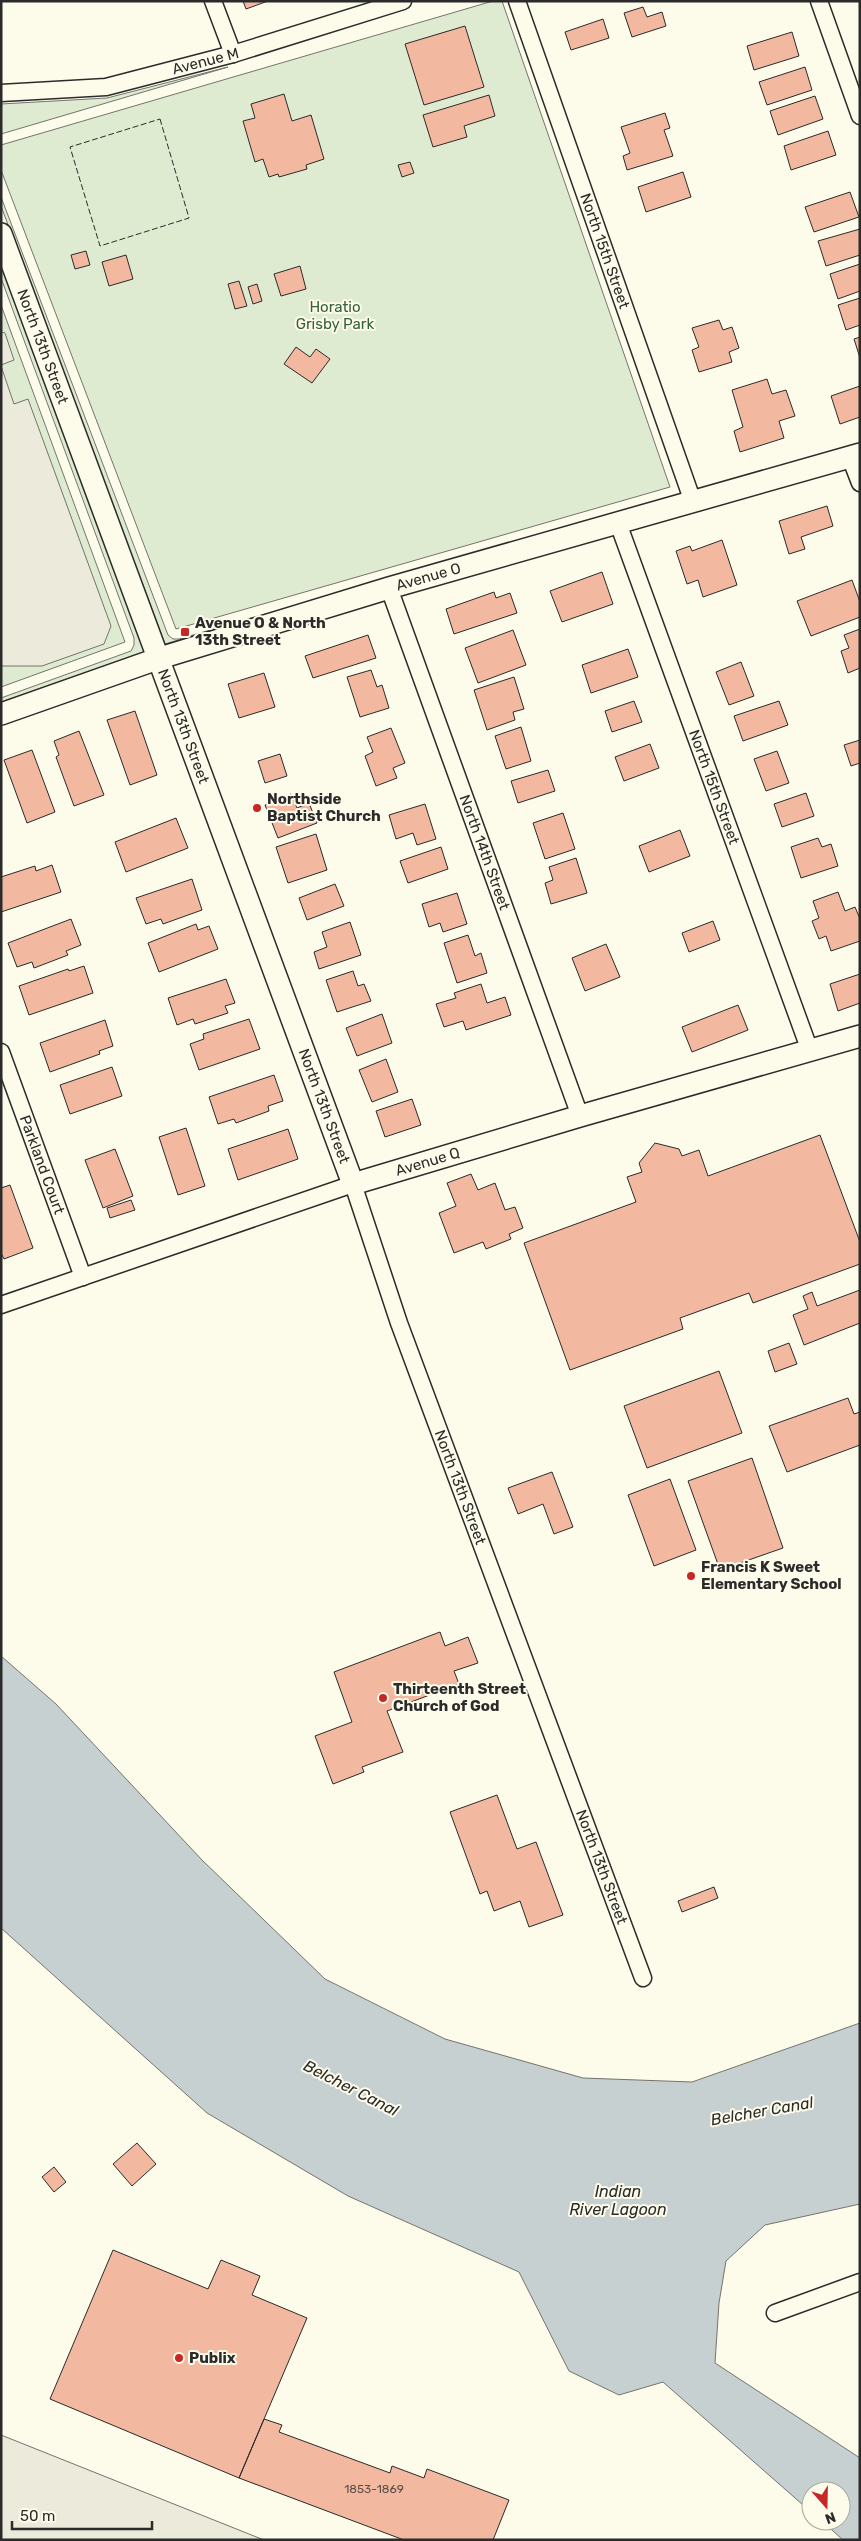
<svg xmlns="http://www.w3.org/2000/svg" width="861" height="2541" font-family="Rubik,sans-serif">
<rect width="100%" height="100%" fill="#fdfbea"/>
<path fill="#deebd1" stroke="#74746e" d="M493,1H502L670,487L176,629L1,170V145Z
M228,67L1,134V104L107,98Z
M1,197L168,635L173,639H179L283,609L165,644L1,206Z
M1,262L146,651L1,702V698L131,651L134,645V638L1,278Z
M1,305L125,642L1,687Z"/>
<path fill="#eceadb" stroke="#74746e" d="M1,332L5,333L14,360L1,365Z
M1,366L14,404L28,399L111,626L104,644L42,666H1Z
M1,2435L264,2540H1Z"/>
<path fill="#c7d0d0" stroke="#74746e" d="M1,1656L56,1704L202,1860L325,1979L445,2039L583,2078L692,2082L860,2023V2204L765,2225L726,2261L719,2303L715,2363L860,2458V2540H843L822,2521H841V2491H811V2512L663,2382L619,2395L569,2371L519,2272L348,2196L207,2113L1,1928Z"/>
<path fill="#f2b8a0" stroke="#2b2b2b" d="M243,1H268L246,9Z
M643,7L647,17L662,12L666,26L632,37L624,13Z
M603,19L609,38L571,50L565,32Z
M465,26L484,87L424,105L405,44Z
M792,32L799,56L754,70L747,46Z
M805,67L812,90L767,105L759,82Z
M284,94L292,121L311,115L324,159L306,165L307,169L279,177L278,174L269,177L263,159L255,162L243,121L255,118L251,104Z
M489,95L495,116L464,126L467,137L433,147L423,115Z
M815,96L823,119L778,135L770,111Z
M665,113L670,128L664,130L673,156L627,170L623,156L630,153L621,127Z
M828,131L836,155L791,170L784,146Z
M410,162L414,173L402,177L398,165Z
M683,172L691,197L646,212L638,187Z
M850,192L859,217L814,232L805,207Z
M860,229V255L826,266L818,241Z
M86,251L90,265L75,269L71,255Z
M126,255L133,279L109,286L102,262Z
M860,264V291L838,299L830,274Z
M300,266L306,289L281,296L274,274Z
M239,281L247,306L235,309L228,284Z
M257,284L262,301L253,304L248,287Z
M860,298V325L846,330L838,305Z
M719,320L723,330L732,327L739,348L729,352L732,362L699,372L692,350L699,347L692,328Z
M860,337V358L854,339Z
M296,347L310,357L316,349L330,359L312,383L284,364Z
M767,379L772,394L786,390L795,416L779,421L784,438L740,452L734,431L743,427L732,390Z
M860,386V417L840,424L831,396Z
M827,506L833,526L801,537L805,549L789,554L779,521Z
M722,540L737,585L703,597L698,580L687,584L676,551L690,546L692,551Z
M602,572L613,604L562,622L550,591Z
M852,580L860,602V617L811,636L797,601Z
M494,592L496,598L510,593L517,613L454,634L446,609Z
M860,629V668L848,673L841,651L849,648L844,635Z
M513,630L526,665L478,683L465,648Z
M368,635L376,658L313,678L305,656Z
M628,649L638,677L591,693L582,665Z
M741,662L754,696L729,705L716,672Z
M371,670L377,687L382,685L389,708L360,717L347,677Z
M264,673L275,707L239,718L228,684Z
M514,677L524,709L513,712L515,720L487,730L474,690Z
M634,701L642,722L612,732L605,711Z
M779,701L788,725L743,741L734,716Z
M135,711L157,775L130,785L107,720Z
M521,727L531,761L506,769L495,736Z
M391,728L405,763L393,768L397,778L376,786L365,756L373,752L367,737Z
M79,731L104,795L74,806L56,757L59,755L54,741Z
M860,740V763L851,766L844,745Z
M650,744L659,768L624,781L615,757Z
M32,750L55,812L27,823L4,760Z
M777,751L789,783L766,791L754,759Z
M280,754L287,776L265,783L258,761Z
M548,770L555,791L518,803L511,781Z
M806,793L814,816L782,827L774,804Z
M291,794L297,808L309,803L317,823L278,838L265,805Z
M425,804L436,839L417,845L413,833L396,839L389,815Z
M563,813L575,849L545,859L533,823Z
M176,818L188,848L126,872L115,842Z
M680,830L690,856L649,872L639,846Z
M316,834L327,870L288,883L276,847Z
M818,838L822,847L831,844L838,866L801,878L791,847Z
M441,847L448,869L408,883L400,861Z
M576,858L587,893L551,904L545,883L553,880L549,867Z
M52,865L61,892L1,912V877L35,866L36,871Z
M192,879L202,910L163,924L161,919L146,924L136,898Z
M335,884L344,906L307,920L299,898Z
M838,892L845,911L855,907L860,919V941L831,951L826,936L819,939L812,921L819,918L813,901Z
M457,893L467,924L443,932L440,923L429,927L422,904Z
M71,919L81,945L66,951L68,955L34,968L32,962L17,967L8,943Z
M713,921L720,940L689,952L682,933Z
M350,922L361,955L319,969L314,952L327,947L322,932Z
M196,924L198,930L209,926L218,949L159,972L148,943Z
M468,935L475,956L481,953L487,973L457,983L444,943Z
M606,944L620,977L585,991L572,958Z
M84,966L93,993L29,1015L19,986L68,969L69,971Z
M353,971L358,986L364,984L371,1001L337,1012L326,980Z
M860,974V1003L838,1011L830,984Z
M226,979L235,1003L225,1006L228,1013L195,1024L193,1019L177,1025L168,998Z
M481,984L487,1003L505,997L511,1015L466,1030L463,1021L444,1027L436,1004L456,998L454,993Z
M738,1005L748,1030L692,1052L682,1027Z
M382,1014L392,1043L357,1056L346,1028Z
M249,1019L260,1049L199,1070L190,1044L204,1039L203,1034Z
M105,1020L113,1046L99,1051L100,1054L50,1072L40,1043Z
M386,1059L398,1092L372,1102L359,1070Z
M112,1067L122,1096L70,1114L60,1085Z
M274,1075L283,1101L268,1106L269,1111L236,1123L234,1119L218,1124L209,1097Z
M412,1099L421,1125L385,1137L376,1111Z
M186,1128L205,1186L178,1195L159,1137Z
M288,1129L298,1159L238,1180L228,1149Z
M820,1135L860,1242V1264L753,1303L749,1293L680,1318L683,1329L570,1370L524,1243L636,1202L627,1177L642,1172L639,1163L655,1143L679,1149L682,1156L699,1150L708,1176Z
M115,1149L133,1196L103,1208L85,1160Z
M471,1174L478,1190L495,1183L505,1210L515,1207L523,1228L509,1234L511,1239L486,1249L483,1242L454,1253L439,1213L456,1206L447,1183Z
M10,1185L33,1248L4,1259L1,1253V1188Z
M131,1200L135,1210L110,1218L107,1208Z
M860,1290V1323L804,1345L793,1315L808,1309L803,1296L812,1292L817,1306Z
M789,1343L797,1364L775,1372L768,1351Z
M719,1371L742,1433L647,1468L624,1406Z
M848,1398L854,1414L860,1412V1445L787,1472L769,1426Z
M752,1458L783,1548L720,1570L688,1481Z
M552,1472L573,1527L554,1534L543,1504L518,1514L508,1488Z
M670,1479L696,1550L654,1566L628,1495Z
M440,1632L445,1646L468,1637L478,1663L454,1671L459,1684L387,1711L403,1752L362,1767L364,1772L333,1784L315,1736L352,1722L334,1672Z
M497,1795L517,1849L536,1842L563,1915L529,1927L520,1901L494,1911L487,1891L480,1894L450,1812Z
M714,1887L718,1898L682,1912L678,1901Z
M137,2143L156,2164L132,2186L113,2164Z
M54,2167L66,2182L54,2192L42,2177Z
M113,2250L208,2289L221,2260L260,2276L252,2295L307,2318L239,2478L50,2399Z
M264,2419L282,2425L279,2432L390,2473L392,2466L424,2478L427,2469L509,2500L493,2540H404L239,2478Z"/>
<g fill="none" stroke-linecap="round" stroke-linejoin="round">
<g stroke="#2b2b2b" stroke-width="19">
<g id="minor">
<path d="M213,1L233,54"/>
<path id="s1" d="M517,1L693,502"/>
<path d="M819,1L860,116"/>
<path id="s2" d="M1,93L106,87L233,54L403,1"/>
<path d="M850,457L860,483"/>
<path id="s3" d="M618,523L810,1051"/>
<path id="s4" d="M389,588L580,1116"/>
<path id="s5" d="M1,1052L83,1277"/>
<path id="s6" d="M1,1305L353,1184L399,1323L643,1978"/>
<path d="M775,2313L860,2282"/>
</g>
</g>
<g stroke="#2b2b2b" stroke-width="24">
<g id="tertiary">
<path id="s7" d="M1,234L353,1184L580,1116L860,1036"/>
<path id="s8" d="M1,714L160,658L389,588L860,454"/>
</g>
</g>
<use href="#minor" stroke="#fdfbea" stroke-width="16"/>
<use href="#tertiary" stroke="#fdfbea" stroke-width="21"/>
<path stroke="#2b2b2b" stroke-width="1" stroke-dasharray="6 2.5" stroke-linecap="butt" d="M160,119L189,218L100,246L70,147Z"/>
</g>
<g fill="#c62828" stroke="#fdfbea" stroke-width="2">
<rect x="180" y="627" width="10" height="10" rx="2.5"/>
<circle cx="257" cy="808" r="5"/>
<circle cx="691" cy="1576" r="5"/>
<circle cx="383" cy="1698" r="5"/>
<circle cx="179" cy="2358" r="5"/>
</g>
<g text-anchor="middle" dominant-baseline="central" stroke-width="4" stroke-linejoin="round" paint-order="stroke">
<g font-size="12" fill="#5d4e48">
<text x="374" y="2489">1853-1869</text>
</g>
<g font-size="15" fill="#2b2b2b" stroke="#fdfbea">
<text stroke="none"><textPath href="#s2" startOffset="208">Avenue M</textPath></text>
<text stroke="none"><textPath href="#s1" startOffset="265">North 15th Street</textPath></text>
<text stroke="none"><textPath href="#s7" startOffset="120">North 13th Street</textPath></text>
<text stroke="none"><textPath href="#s8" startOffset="449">Avenue O</textPath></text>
<text stroke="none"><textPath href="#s7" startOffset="525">North 13th Street</textPath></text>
<text stroke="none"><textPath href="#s3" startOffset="281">North 15th Street</textPath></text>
<text stroke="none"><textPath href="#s4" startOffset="281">North 14th Street</textPath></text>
<text stroke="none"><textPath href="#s7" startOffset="930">North 13th Street</textPath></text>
<text stroke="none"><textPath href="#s7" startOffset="1091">Avenue Q</textPath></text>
<text stroke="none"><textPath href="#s5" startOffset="120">Parkland Court</textPath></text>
<text stroke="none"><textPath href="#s6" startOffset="694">North 13th Street</textPath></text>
<text stroke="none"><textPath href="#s6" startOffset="1099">North 13th Street</textPath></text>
</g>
<g font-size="15" fill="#34623c" stroke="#fdfbea">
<text x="335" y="307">Horatio<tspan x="335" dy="17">Grisby Park</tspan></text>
</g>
<g font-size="15" font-weight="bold" fill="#2b2b2b" stroke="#fdfbea" text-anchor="start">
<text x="195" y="623">Avenue O &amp; North<tspan x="195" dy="17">13th Street</tspan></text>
<text x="267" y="799">Northside<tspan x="267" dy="17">Baptist Church</tspan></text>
<text x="701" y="1567">Francis K Sweet<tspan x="701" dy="17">Elementary School</tspan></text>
<text x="393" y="1689">Thirteenth Street<tspan x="393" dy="17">Church of God</tspan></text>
<text x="189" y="2358">Publix</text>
</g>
<g font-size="16" font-style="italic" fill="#2b2b2b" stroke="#fdfbea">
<text transform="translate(351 2088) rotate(27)">Belcher Canal</text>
<text transform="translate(762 2111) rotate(-10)">Belcher Canal</text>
<text x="618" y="2191">Indian<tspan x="618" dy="18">River Lagoon</tspan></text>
</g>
</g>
<rect width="861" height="2541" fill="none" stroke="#2b2b2b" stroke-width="5"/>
<g transform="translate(826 2506) rotate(160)"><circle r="24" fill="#fdfbea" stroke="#a9a89e"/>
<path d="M0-4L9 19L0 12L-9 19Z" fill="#c62828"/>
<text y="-8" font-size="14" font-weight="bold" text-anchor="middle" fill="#2b2b2b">N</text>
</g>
<path d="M12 2521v8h140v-8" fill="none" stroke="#2b2b2b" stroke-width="2.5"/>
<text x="20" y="2521" font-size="15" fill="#2b2b2b" stroke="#fdfbea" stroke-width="4" paint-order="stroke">50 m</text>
</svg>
